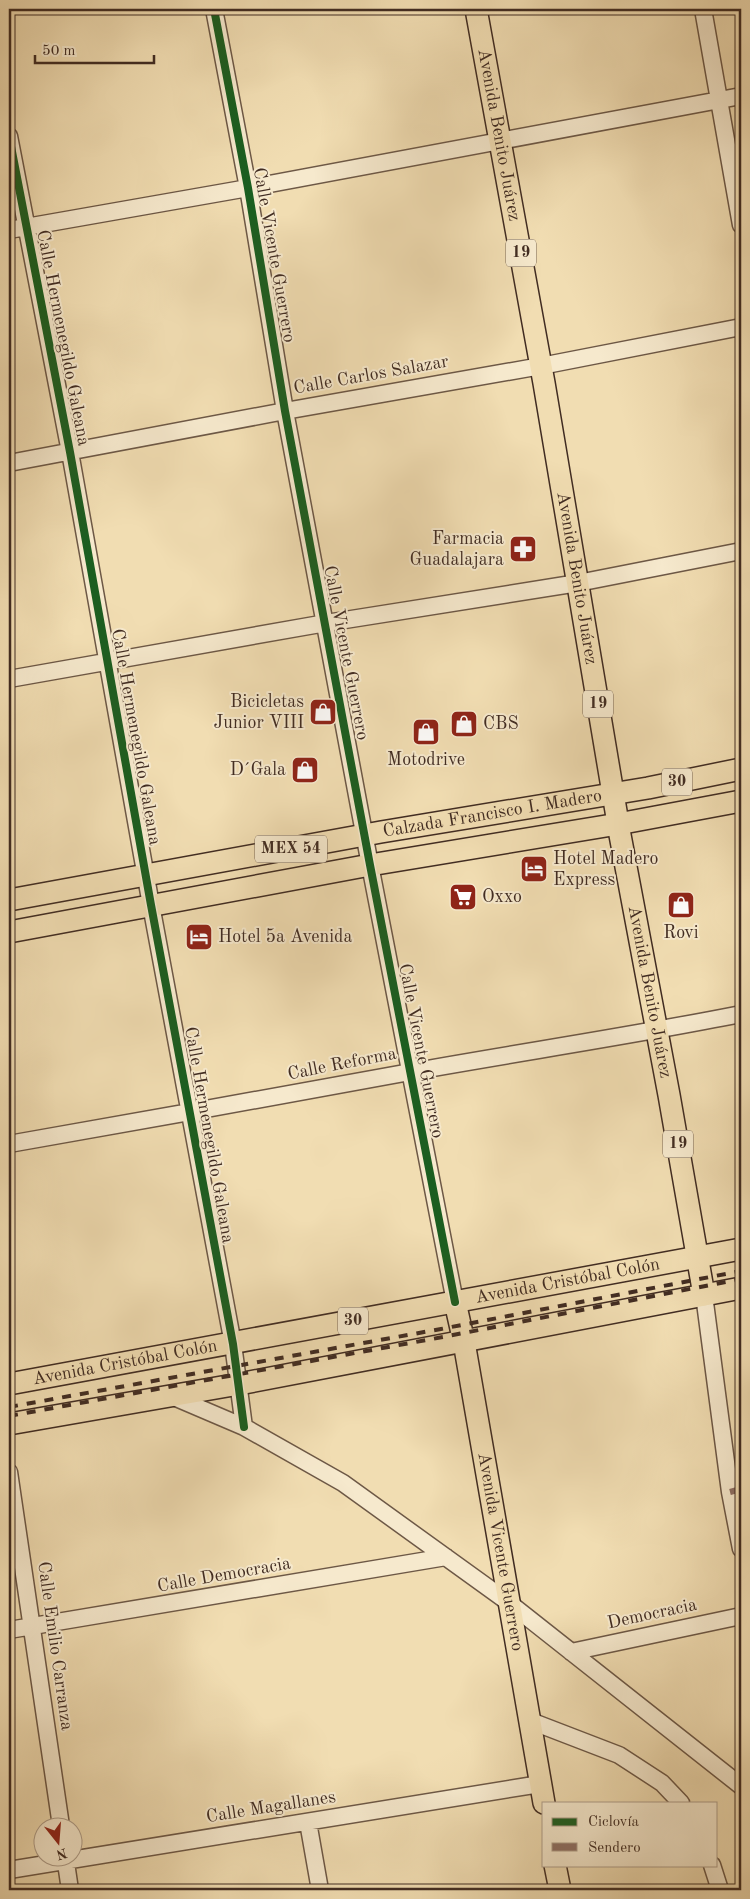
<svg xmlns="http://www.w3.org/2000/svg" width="750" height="1899" font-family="'Old Standard TT',serif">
<rect width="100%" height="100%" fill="#f1ddb2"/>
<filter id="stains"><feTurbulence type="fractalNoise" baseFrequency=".004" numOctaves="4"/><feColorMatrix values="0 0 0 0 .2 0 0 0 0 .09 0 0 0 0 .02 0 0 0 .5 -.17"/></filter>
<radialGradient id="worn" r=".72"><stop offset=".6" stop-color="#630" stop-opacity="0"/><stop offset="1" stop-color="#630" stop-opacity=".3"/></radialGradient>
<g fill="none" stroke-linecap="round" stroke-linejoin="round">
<g stroke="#6d5846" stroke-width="19">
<path id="minor" d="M214,9L248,188L285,411L370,865L455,1302
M703,9L741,225
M9,136L70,452L151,905L233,1344L244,1427
M9,230L248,188L741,96
M9,463L285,411L541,366L741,327
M9,679L326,623L578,583L741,551
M9,1144C143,1121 276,1096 410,1072C521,1052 631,1036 741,1014
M704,1295L730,1492L741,1549
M169,1395L244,1427L343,1483L508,1602L741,1786
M9,1472L61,1826
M9,1630L446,1557
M571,1652L741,1616
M528,1720L619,1755L662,1783L681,1803
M308,1822L320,1890
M65,1856L70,1890
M712,1865L720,1890
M9,1870L540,1784"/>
</g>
<g stroke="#412c22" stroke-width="24">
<g id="major">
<path id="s1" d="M476,9L544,383L620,835L669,1095L704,1295"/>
<path id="s2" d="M9,900L381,832L648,788L741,769"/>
<path d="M9,932L370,865L618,824L741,801"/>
<path id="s3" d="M455,1302L464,1342L544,1803"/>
<path id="s4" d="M9,1384L741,1249"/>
<path d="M9,1424L239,1384L741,1288"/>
<path d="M555,1865L560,1890"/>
</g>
</g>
<use href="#minor" stroke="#f6e9cd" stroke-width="16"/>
<use href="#major" stroke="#f1ddb2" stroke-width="21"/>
<path stroke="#412c22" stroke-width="4" stroke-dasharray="9 9" stroke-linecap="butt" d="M9,1407L441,1329L741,1271
M9,1416L443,1337L741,1279"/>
<path stroke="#8d6e63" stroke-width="6" stroke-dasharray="12 6" stroke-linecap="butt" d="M730,1492L741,1489"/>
<g stroke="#f6e9cd" stroke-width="11">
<path id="cycleway" d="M214,9L248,188L285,411L370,865L455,1302
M9,136L70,452L151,905L233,1344L244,1427"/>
</g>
<use href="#cycleway" stroke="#1b5e20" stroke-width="8"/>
</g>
<defs>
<g id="pharmacy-square" transform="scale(1.4375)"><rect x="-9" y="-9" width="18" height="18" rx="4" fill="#8f2418" stroke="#f6e9cd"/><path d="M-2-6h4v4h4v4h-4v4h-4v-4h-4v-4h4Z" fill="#fff"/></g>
<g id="shop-square" transform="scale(1.4375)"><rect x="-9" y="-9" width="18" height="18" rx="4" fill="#8f2418" stroke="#f6e9cd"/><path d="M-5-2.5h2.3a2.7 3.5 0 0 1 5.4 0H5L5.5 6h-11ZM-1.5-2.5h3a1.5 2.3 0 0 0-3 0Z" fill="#fff"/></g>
<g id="hotel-square" transform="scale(1.4375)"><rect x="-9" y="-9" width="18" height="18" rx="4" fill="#8f2418" stroke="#f6e9cd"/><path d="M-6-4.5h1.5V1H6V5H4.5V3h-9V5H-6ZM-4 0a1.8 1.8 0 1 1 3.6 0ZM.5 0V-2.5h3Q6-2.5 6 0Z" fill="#fff"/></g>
<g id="supermarket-square" transform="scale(1.4375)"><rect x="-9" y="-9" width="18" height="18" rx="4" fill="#8f2418" stroke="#f6e9cd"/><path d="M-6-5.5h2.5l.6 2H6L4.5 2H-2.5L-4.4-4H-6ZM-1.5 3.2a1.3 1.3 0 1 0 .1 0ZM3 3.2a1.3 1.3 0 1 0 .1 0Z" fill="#fff"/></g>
</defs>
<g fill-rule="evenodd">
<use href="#pharmacy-square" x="523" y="549"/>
<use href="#shop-square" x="323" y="712"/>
<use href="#shop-square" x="464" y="724"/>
<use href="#shop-square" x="426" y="732"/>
<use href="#shop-square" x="305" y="770"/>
<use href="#hotel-square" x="534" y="869"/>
<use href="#supermarket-square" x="463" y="897"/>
<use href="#shop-square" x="681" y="905"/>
<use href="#hotel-square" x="199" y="937"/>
</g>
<g text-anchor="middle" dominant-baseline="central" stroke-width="4" stroke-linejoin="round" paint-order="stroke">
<g fill="#f6e9cd" stroke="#776555" stroke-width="1">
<rect x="506" y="239.5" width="30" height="27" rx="4"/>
<rect x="583" y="690.5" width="30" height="27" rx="4"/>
<rect x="662" y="768.5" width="30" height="27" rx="4"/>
<rect x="255" y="835.5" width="72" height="27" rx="4"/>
<rect x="663" y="1130.5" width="30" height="27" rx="4"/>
<rect x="338" y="1307.5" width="30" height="27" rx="4"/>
</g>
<g font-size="16" font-weight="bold" fill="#412c22">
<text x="521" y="253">19</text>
<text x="598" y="704">19</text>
<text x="677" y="782">30</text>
<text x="291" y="849">MEX 54</text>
<text x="678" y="1144">19</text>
<text x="353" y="1321">30</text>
</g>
<g font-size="18" fill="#412c22" stroke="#f6e9cd">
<text stroke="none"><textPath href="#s1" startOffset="128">Avenida Benito Juárez</textPath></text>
<text transform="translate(274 255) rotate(80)">Calle Vicente Guerrero</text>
<text transform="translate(63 338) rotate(79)">Calle Hermenegildo Galeana</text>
<text transform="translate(371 375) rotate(-10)">Calle Carlos Salazar</text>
<text stroke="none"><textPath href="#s1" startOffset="578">Avenida Benito Juárez</textPath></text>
<text transform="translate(346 653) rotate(79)">Calle Vicente Guerrero</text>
<text transform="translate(136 737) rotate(80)">Calle Hermenegildo Galeana</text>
<text stroke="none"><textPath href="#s2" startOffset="491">Calzada Francisco I. Madero</textPath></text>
<text stroke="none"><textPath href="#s1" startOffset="998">Avenida Benito Juárez</textPath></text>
<text transform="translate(421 1051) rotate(79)">Calle Vicente Guerrero</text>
<text transform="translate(342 1064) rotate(-11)">Calle Reforma</text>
<text transform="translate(209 1135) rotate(80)">Calle Hermenegildo Galeana</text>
<text stroke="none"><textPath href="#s4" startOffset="568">Avenida Cristóbal Colón</textPath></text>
<text stroke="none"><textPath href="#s4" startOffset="118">Avenida Cristóbal Colón</textPath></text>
<text stroke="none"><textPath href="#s3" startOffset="254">Avenida Vicente Guerrero</textPath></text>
<text transform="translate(224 1575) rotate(-10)">Calle Democracia</text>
<text transform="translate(652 1614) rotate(-12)">Democracia</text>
<text transform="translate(55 1646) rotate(82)">Calle Emilio Carranza</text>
<text transform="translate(271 1807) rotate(-9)">Calle Magallanes</text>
</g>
<g font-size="18" fill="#412c22" stroke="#f6e9cd" text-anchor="start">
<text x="504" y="539" text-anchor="end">Farmacia<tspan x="504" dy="21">Guadalajara</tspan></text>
<text x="304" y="702" text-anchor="end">Bicicletas<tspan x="304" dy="21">Junior VIII</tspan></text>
<text x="483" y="724">CBS</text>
<text x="426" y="760" text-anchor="middle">Motodrive</text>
<text x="286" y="770" text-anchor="end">D´Gala</text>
<text x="553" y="859">Hotel Madero<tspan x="553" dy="21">Express</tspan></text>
<text x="482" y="897">Oxxo</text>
<text x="681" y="933" text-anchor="middle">Rovi</text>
<text x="218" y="937">Hotel 5a Avenida</text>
</g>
</g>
<rect width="750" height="1899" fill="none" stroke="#f1ddb2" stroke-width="30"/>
<rect x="10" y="10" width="730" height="1879" fill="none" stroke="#412c22" stroke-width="2.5"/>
<rect x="15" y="15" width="720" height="1869" fill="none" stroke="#412c22"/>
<rect x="542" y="1802" width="175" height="65" fill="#f6e9cd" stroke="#ae9d89"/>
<rect x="552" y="1818" width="25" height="8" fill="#1b5e20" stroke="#ae9d89"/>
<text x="588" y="1826" font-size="15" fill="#412c22">Ciclovía</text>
<rect x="552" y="1843" width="25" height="8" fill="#8d6e63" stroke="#ae9d89"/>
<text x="588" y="1852" font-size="15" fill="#412c22">Sendero</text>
<g transform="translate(58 1842) rotate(163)"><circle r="24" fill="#f6e9cd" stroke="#ae9d89"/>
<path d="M0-4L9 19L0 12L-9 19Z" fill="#8f2418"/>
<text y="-8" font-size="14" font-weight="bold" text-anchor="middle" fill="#412c22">N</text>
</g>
<path d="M35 55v8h119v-8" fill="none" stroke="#412c22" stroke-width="2.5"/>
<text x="42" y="55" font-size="15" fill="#412c22" stroke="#f6e9cd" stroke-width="4" paint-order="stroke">50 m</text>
<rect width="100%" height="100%" filter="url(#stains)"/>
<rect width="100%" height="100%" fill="url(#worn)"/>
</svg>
